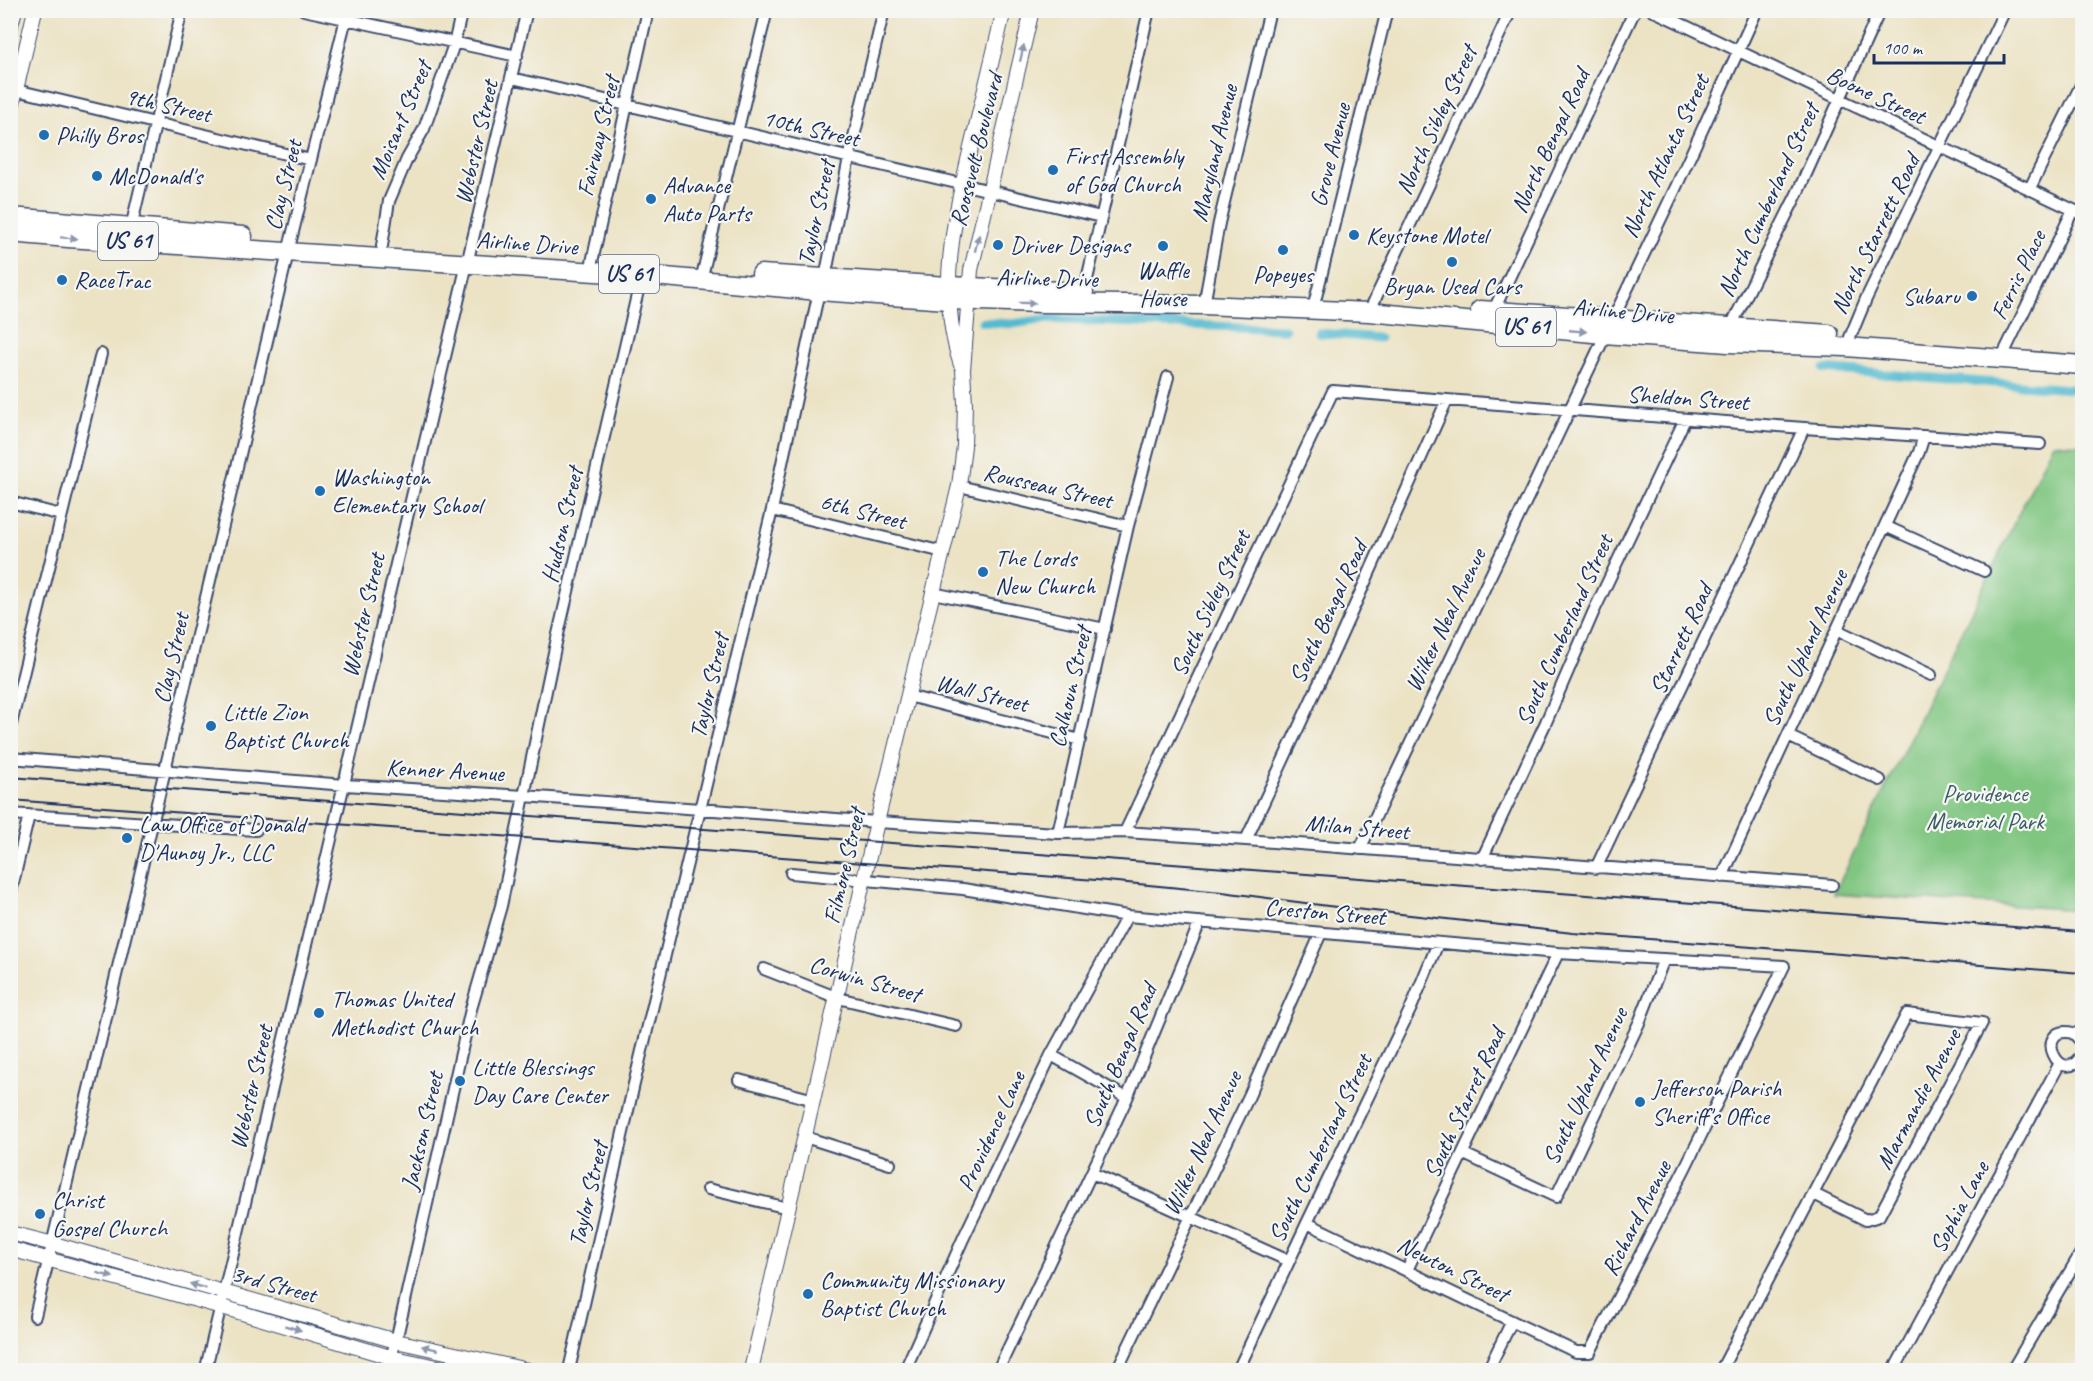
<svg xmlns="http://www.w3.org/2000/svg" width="2093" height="1381" font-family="Caveat,sans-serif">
<rect width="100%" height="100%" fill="#f6f6f2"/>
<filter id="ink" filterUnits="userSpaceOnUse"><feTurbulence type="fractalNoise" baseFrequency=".0167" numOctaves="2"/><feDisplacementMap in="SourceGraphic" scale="12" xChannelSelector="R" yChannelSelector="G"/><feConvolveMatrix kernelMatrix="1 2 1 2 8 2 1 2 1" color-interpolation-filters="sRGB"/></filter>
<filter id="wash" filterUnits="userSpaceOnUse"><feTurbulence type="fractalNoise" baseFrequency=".008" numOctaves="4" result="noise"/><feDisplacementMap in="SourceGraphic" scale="24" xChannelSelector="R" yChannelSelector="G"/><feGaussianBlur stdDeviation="1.35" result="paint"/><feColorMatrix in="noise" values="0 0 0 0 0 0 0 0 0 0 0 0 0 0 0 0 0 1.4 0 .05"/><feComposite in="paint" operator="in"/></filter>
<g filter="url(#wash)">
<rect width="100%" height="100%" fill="#ece3c5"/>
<path fill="#80c681" stroke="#4e7a70" stroke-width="1.5" d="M2053,443L2082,445V901L2078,910L1834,894Z"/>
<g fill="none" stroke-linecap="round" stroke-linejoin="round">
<path stroke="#52bad0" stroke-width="9" d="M982,322L1013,324L1045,319L1285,329
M1319,333L1379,338
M1824,369L2082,390"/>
</g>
</g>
<g filter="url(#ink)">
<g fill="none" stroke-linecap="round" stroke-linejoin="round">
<g stroke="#3a4a6d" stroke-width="14">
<path id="street" d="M304,10L517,56
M1652,10L2082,214
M512,78L1101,217
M16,90L311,160
M2029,190L2082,83
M130,232L182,10
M382,246L389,201L407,159L424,129L454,44L462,10
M590,271L648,10
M701,280L767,10
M1083,297L1149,10
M1204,305L1219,223L1270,10
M1313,309L1387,10
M1369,312L1511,10
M1492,314L1635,10
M1729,330L1797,194L1880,10
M1846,347L1866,299L2005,10
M2001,359L2073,210
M959,486L1128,526
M10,502L61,515
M772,510L943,552
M1885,526L1984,571
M933,593L1105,629
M1837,630L1931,675
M908,696L1080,740
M10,728L101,354
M1788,736L1880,780
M10,758L345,785L524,796L877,822L1058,833L1125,832L1246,840L1832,885
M10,814L256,830
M1125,832L1333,391L1804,428L2040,444
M1058,833L1128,526L1168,377
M1246,840L1336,647L1447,400
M1360,849L1676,187L1757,10
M1482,859L1546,722L1593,613L1685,419
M1596,868L1804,428
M791,873L963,889L1127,916L1558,953L1784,966L1685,1168L1590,1352H1576L1307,1223
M1722,877L1919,452L1924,436
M10,896L29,815
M764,969L838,998L956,1026
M2082,1042L2073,1033C2031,1024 2060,1091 2082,1055
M1051,1055L1127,1098
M739,1080L814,1100
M805,1137L890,1164
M1464,1154L1556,1197L1639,1023L1664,959
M1092,1173L1289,1261
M708,1189L788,1208
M1407,1270L1558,953
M35,1316L291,240L348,10
M206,1368L527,10
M387,1370L396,1341L471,1009L501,906L556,643L644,265
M569,1370L634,1084L772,510L819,291L825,278L849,158L884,10
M905,1370L963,1239L1051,1055L1127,916
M998,1370L1127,1098L1200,922
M1117,1370L1249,1096L1321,933
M1238,1370L1307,1223L1411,1008L1438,943
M1488,1370L1512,1321
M1721,1370L1907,1014L1982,1023L1879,1216L1866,1220L1814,1194
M1894,1370L2060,1063
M2012,1370L2082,1251"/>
</g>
<g stroke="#3a4a6d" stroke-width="16">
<path id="secondary" d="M10,28L15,10
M10,115L35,10
M961,365C935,289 956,211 974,135C984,94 994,52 1004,10
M10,1233L54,1244L396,1341L528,1370
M10,1249L222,1307L390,1357L452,1370
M751,1370L877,822L959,486L964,446L965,403L963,370L971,270L1032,10"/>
</g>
<g stroke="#3a4a6d" stroke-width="21">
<path id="highway" d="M10,217L243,236
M10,233L68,238L643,275L819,291L948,300L1043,303L1204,305L1369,312L1604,334L1728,343L1846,347L2082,365
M761,274L948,286L1084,292
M1480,310L1829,334"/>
</g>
<use href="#street" stroke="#fff" stroke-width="10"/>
<use href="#secondary" stroke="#fff" stroke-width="14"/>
<use href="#highway" stroke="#fff" stroke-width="18"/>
<path stroke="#1b2f5e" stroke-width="2" d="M10,777L2082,932
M10,800L1096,880L1222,892L1328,906L1573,933L2082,973"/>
</g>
<defs><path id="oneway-solid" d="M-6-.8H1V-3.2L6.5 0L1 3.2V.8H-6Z" transform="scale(1.5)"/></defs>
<g fill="#8d97ae">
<use href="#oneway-solid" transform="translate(1022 53) rotate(-77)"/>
<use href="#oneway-solid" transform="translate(69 238) rotate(4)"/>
<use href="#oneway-solid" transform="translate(977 243) rotate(-76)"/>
<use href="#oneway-solid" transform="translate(1027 303) rotate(1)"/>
<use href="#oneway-solid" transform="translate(1578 331) rotate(5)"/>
<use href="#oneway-solid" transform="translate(105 1275) rotate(15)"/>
<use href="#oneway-solid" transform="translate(198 1286) rotate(-164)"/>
<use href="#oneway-solid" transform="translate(293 1328) rotate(16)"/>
<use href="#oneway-solid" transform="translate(430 1348) rotate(-167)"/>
</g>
</g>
<g fill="#1f6fb2" stroke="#f6f6f2" stroke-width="2">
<circle cx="44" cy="135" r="6"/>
<circle cx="1053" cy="170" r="6"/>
<circle cx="97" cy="176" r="6"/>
<circle cx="651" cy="199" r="6"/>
<circle cx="1354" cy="235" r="6"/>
<circle cx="998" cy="245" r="6"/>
<circle cx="1163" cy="246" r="6"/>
<circle cx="1283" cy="250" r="6"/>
<circle cx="1452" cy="262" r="6"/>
<circle cx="62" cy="280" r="6"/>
<circle cx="1972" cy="296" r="6"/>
<circle cx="320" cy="491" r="6"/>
<circle cx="983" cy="572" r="6"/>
<circle cx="211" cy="726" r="6"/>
<circle cx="127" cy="838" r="6"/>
<circle cx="319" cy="1013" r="6"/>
<circle cx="460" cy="1081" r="6"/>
<circle cx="1640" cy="1102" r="6"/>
<circle cx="40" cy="1214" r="6"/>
<circle cx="808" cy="1294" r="6"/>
</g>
<g text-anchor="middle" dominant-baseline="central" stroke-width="4.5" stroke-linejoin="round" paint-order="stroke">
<g fill="#f6f6f2" stroke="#5d6b8a" stroke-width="1.5">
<rect x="98" y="222" width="60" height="38" rx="4.5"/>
<rect x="599" y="255" width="60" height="38" rx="4.5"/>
<rect x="1496" y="308" width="60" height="38" rx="4.5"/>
</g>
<g font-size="22" font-weight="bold" fill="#1b2f5e">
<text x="128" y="241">US 61</text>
<text x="629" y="274">US 61</text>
<text x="1526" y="327">US 61</text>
</g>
<g font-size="24" fill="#1b2f5e" stroke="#f6f6f2">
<text transform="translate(1876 95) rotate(25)">Boone Street</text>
<text transform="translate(168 105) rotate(13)">9th Street</text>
<text transform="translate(400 120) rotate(-67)">Moisant Street</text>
<text transform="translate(1436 120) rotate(-65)">North Sibley Street</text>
<text transform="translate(811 128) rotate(13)">10th Street</text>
<text transform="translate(598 136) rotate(-77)">Fairway Street</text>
<text transform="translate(1550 141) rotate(-65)">North Bengal Road</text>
<text transform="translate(476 142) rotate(-77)">Webster Street</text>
<text transform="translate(976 150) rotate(-76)">Roosevelt Boulevard</text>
<text transform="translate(1214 153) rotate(-77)">Maryland Avenue</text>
<text transform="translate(1330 155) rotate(-76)">Grove Avenue</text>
<text transform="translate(1665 156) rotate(-65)">North Atlanta Street</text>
<text transform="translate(283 185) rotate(-76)">Clay Street</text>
<text transform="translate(1768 200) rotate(-65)">North Cumberland Street</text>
<text transform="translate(816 213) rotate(-78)">Taylor Street</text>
<text transform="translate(1875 234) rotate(-64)">North Starrett Road</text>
<text transform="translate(527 243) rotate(4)">Airline Drive</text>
<text transform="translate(2018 275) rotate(-64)">Ferris Place</text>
<text transform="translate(1047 278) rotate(1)">Airline Drive</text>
<text transform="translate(1623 311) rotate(5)">Airline Drive</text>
<text transform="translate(1688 398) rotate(4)">Sheldon Street</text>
<text transform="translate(1048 486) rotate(13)">Rousseau Street</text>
<text transform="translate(863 511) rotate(14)">6th Street</text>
<text transform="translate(562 525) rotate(-77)">Hudson Street</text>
<text transform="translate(1210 603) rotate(-65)">South Sibley Street</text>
<text transform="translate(1328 612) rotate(-65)">South Bengal Road</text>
<text transform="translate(363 615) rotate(-77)">Webster Street</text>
<text transform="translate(1445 620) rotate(-64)">Wilker Neal Avenue</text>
<text transform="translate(1564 630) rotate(-66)">South Cumberland Street</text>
<text transform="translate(1681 639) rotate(-65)">Starrett Road</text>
<text transform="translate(1805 648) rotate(-65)">South Upland Avenue</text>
<text transform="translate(171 658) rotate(-77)">Clay Street</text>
<text transform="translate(709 686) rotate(-77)">Taylor Street</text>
<text transform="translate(1070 687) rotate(-77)">Calhoun Street</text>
<text transform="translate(982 693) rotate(14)">Wall Street</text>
<text transform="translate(445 770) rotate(3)">Kenner Avenue</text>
<text transform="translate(1357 827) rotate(5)">Milan Street</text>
<text transform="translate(844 866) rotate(-77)">Filmore Street</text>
<text transform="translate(1325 912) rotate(5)">Creston Street</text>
<text transform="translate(865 979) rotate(16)">Corwin Street</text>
<text transform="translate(1120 1056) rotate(-67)">South Bengal Road</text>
<text transform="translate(1585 1086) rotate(-65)">South Upland Avenue</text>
<text transform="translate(251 1087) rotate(-77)">Webster Street</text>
<text transform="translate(1918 1099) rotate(-62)">Marmandie Avenue</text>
<text transform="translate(1464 1103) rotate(-65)">South Starret Road</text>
<text transform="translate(422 1131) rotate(-77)">Jackson Street</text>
<text transform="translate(991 1131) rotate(-65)">Providence Lane</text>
<text transform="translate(1202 1143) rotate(-65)">Wilker Neal Avenue</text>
<text transform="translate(1320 1148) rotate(-64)">South Cumberland Street</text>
<text transform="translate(588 1194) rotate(-77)">Taylor Street</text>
<text transform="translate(1959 1207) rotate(-62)">Sophia Lane</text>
<text transform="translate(1636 1218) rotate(-63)">Richard Avenue</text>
<text transform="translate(1453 1269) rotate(26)">Newton Street</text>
<text transform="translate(274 1284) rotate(15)">3rd Street</text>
</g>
<g font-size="24" fill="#1b2f5e" stroke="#f6f6f2" text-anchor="start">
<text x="56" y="135">Philly Bros</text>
<text x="1065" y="156">First Assembly<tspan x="1065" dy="28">of God Church</tspan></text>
<text x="109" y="176">McDonald's</text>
<text x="663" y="185">Advance<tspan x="663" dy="28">Auto Parts</tspan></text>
<text x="1366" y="235">Keystone Motel</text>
<text x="1010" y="245">Driver Designs</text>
<text x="1163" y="270" text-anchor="middle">Waffle<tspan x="1163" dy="28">House</tspan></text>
<text x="1283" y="274" text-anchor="middle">Popeyes</text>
<text x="74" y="280">RaceTrac</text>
<text x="1452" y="286" text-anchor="middle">Bryan Used Cars</text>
<text x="1960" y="296" text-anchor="end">Subaru</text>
<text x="332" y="477">Washington<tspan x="332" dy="28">Elementary School</tspan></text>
<text x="995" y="558">The Lords<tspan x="995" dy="28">New Church</tspan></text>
<text x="223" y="712">Little Zion<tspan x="223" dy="28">Baptist Church</tspan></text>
<text x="139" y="824">Law Office of Donald<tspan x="139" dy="28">D'Aunoy Jr., LLC</tspan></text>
<text x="331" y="999">Thomas United<tspan x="331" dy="28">Methodist Church</tspan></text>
<text x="472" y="1067">Little Blessings<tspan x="472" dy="28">Day Care Center</tspan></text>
<text x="1652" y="1088">Jefferson Parish<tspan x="1652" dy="28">Sheriff's Office</tspan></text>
<text x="52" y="1200">Christ<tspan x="52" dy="28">Gospel Church</tspan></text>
<text x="820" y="1280">Community Missionary<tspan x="820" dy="28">Baptist Church</tspan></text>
</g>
<g font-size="24" fill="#395c68" stroke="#f6f6f2">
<text x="1985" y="793">Providence<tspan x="1985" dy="28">Memorial Park</tspan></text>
</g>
</g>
<rect width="2093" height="1381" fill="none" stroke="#f6f6f2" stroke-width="36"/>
<path d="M1874 54v9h130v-9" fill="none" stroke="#1b2f5e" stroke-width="3"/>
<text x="1883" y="54" font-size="18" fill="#1b2f5e" stroke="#f6f6f2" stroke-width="4.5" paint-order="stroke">100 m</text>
</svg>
